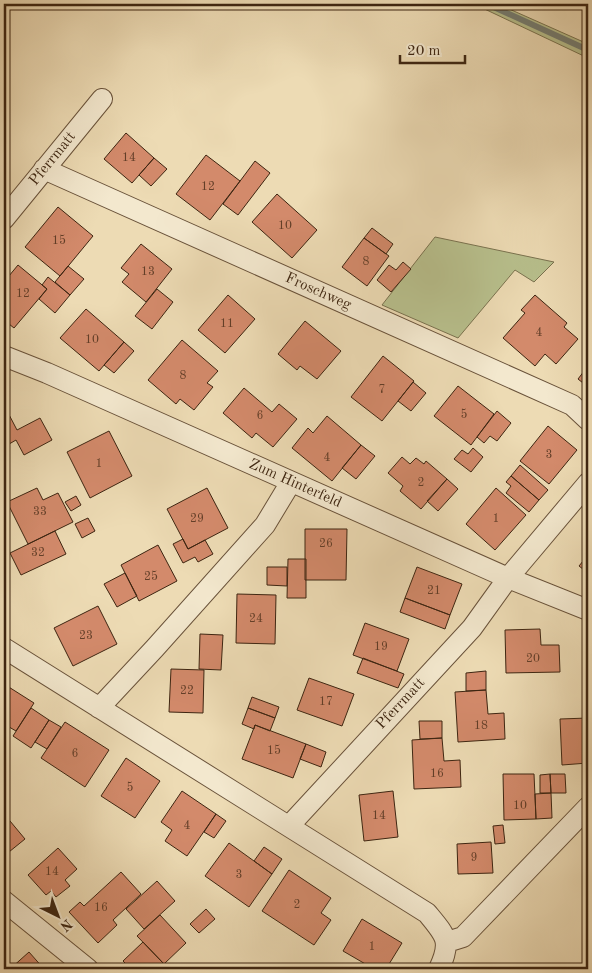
<svg xmlns="http://www.w3.org/2000/svg" width="592" height="973" font-family="'Old Standard TT',serif">
<rect width="100%" height="100%" fill="#eddbb4"/>
<filter id="stains"><feTurbulence type="fractalNoise" baseFrequency=".004" numOctaves="4"/><feColorMatrix values="0 0 0 0 .2 0 0 0 0 .09 0 0 0 0 .02 0 0 0 .5 -.17"/></filter>
<radialGradient id="worn" r=".72"><stop offset=".6" stop-color="#630" stop-opacity="0"/><stop offset="1" stop-color="#630" stop-opacity=".3"/></radialGradient>
<path fill="#b8c08d" stroke="#7a724f" d="M474,4H498L588,44V58Z
M435,237L554,262L534,282L515,270L458,338L382,305Z"/>
<g fill="none" stroke-linecap="round" stroke-linejoin="round">
<path stroke="#757e73" stroke-width="6" d="M487,4L588,50"/>
</g>
<path fill="#d38a6b" stroke="#3d2511" d="M126,133L154,158L132,183L104,159Z
M206,155L240,181L210,220L176,194Z
M154,158L167,169L151,186L139,175Z
M255,161L270,173L238,215L223,204Z
M277,194L317,230L292,258L252,222Z
M58,207L93,236L60,276L25,247Z
M372,228L393,244L386,254L364,238Z
M364,238L389,256L367,286L342,267Z
M141,244L172,269L146,302L122,282L129,274L121,268Z
M403,262L411,269L391,292L377,280L389,265L396,270Z
M18,265L47,289L14,328L4,320V289L5,287L4,282Z
M68,266L84,279L70,295L55,282Z
M48,277L70,295L55,313L39,299L47,289L42,285Z
M157,289L173,302L152,329L135,316Z
M228,295L255,319L225,353L198,330Z
M535,295L567,323L564,327L578,339L556,364L545,354L535,366L503,338L525,313L521,310Z
M86,309L124,342L99,371L60,338Z
M305,321L341,351L317,379L300,366L297,370L278,354Z
M182,340L218,371L207,383L213,387L194,410L180,399L176,404L148,380Z
M124,342L134,351L114,373L104,365Z
M383,356L414,381L382,421L351,397Z
M588,366V387L578,379Z
M413,382L426,393L411,411L398,401Z
M458,386L494,414L471,445L434,416Z
M244,388L272,412L279,404L297,419L273,447L256,433L252,438L223,413Z
M4,405L17,430L40,418L52,440L24,455L16,440L4,447Z
M497,411L511,423L497,441L490,436L484,443L477,437Z
M327,416L361,445L332,481L292,448L308,428L313,433Z
M548,426L577,450L549,484L520,461Z
M109,431L132,476L90,498L67,452Z
M361,445L375,456L356,479L342,468Z
M473,448L483,457L471,472L454,459L462,450L468,454Z
M402,457L410,464L416,458L424,464L426,461L447,479L421,509L400,491L403,486L388,473Z
M520,465L548,490L539,500L511,476Z
M511,476L539,500L529,512L506,493L511,486L506,482Z
M447,479L458,489L438,511L427,501Z
M37,488L43,500L58,493L73,522L28,544L7,502Z
M207,488L228,528L188,549L167,509Z
M496,488L526,515L495,550L466,524Z
M76,496L81,505L71,511L65,502Z
M88,518L95,531L82,538L75,524Z
M305,529H347L346,580H305Z
M55,531L66,554L21,575L10,553Z
M183,539L188,549L205,540L213,554L198,562L195,557L183,563L173,544Z
M158,545L177,581L139,601L121,565Z
M588,555V573L579,566Z
M288,559H306V598H287Z
M267,567H287V586L267,585Z
M417,567L462,584L450,615L405,598Z
M125,573L137,596L117,607L104,584Z
M237,594L276,595L275,644L236,643Z
M405,598L450,615L445,629L400,612Z
M98,606L117,644L73,666L54,628Z
M365,623L409,639L397,671L353,655Z
M540,629L541,645H559L560,672L506,673L505,630Z
M200,634L223,635L221,670L199,669Z
M363,658L404,674L398,688L357,673Z
M171,669L204,670L203,713L169,712Z
M486,671V690L466,691V673Z
M309,678L354,694L342,726L297,710Z
M4,684L34,703L16,731L4,724Z
M486,690L488,714L504,713L505,739L458,742L455,692Z
M252,697L279,707L275,718L248,708Z
M31,708L49,720L31,748L13,736Z
M248,708L275,718L270,731L255,725L254,729L242,724Z
M588,718V763L562,765L560,719Z
M49,720L61,727L47,749L35,742Z
M419,721H442V738L420,739Z
M65,722L109,750L85,787L41,758Z
M255,725L306,744L293,778L242,759Z
M442,738L444,761L460,760L461,787L414,789L412,740Z
M306,744L326,752L321,767L300,759Z
M126,758L160,781L135,818L101,796Z
M503,774H534L536,819L504,820Z
M550,774L551,793H540V775Z
M550,774H565L566,793H551Z
M182,791L216,814L187,856L165,841L172,830L161,822Z
M393,791L398,837L364,841L359,795Z
M551,793L552,818L536,819L535,794Z
M216,814L226,821L214,838L204,832Z
M5,815L25,839L4,856V816Z
M503,825L505,843L495,844L493,826Z
M491,842L493,873L458,874L457,844Z
M229,843L272,874L249,907L205,876Z
M264,847L282,859L272,874L254,861Z
M58,848L77,869L65,880L70,886L56,897L51,891L46,895L28,875Z
M289,870L331,898L321,913L331,920L314,945L262,911Z
M121,872L141,894L113,920L117,925L98,943L69,912L80,902L84,906Z
M157,881L175,901L144,929L126,909Z
M206,909L215,919L199,933L190,924Z
M160,915L186,943L164,964L137,936Z
M362,919L402,943L386,969H374L343,951Z
M143,942L164,964L158,969H131L123,961Z
M29,952L44,969H10Z"/>
<g fill="none" stroke-linecap="round" stroke-linejoin="round">
<g stroke="#69523a" stroke-width="22">
<path id="minor" d="M44,169L572,405L588,420
M4,219L102,99
M4,356L47,373L508,578L588,610
M4,648L427,913C446,936 452,941 439,969
M99,708L155,648L265,525L291,482
M289,826L472,628L508,578L588,483
M4,901L88,969
M447,942L463,937L588,807"/>
</g>
<use href="#minor" stroke="#f3e8ce" stroke-width="20"/>
</g>
<g text-anchor="middle" dominant-baseline="central" stroke-width="4" stroke-linejoin="round" paint-order="stroke">
<g font-size="12" fill="#623e28">
<text x="129" y="158">14</text>
<text x="208" y="187">12</text>
<text x="285" y="226">10</text>
<text x="59" y="241">15</text>
<text x="366" y="262">8</text>
<text x="148" y="272">13</text>
<text x="23" y="294">12</text>
<text x="227" y="324">11</text>
<text x="539" y="333">4</text>
<text x="92" y="340">10</text>
<text x="183" y="376">8</text>
<text x="382" y="390">7</text>
<text x="464" y="415">5</text>
<text x="260" y="416">6</text>
<text x="549" y="455">3</text>
<text x="327" y="458">4</text>
<text x="99" y="464">1</text>
<text x="421" y="483">2</text>
<text x="40" y="512">33</text>
<text x="197" y="519">29</text>
<text x="496" y="519">1</text>
<text x="326" y="544">26</text>
<text x="38" y="553">32</text>
<text x="151" y="577">25</text>
<text x="434" y="591">21</text>
<text x="256" y="619">24</text>
<text x="86" y="636">23</text>
<text x="381" y="647">19</text>
<text x="533" y="659">20</text>
<text x="187" y="691">22</text>
<text x="326" y="702">17</text>
<text x="481" y="726">18</text>
<text x="274" y="751">15</text>
<text x="75" y="754">6</text>
<text x="437" y="774">16</text>
<text x="130" y="788">5</text>
<text x="520" y="806">10</text>
<text x="379" y="816">14</text>
<text x="187" y="826">4</text>
<text x="474" y="858">9</text>
<text x="52" y="872">14</text>
<text x="239" y="875">3</text>
<text x="297" y="905">2</text>
<text x="101" y="908">16</text>
<text x="372" y="947">1</text>
</g>
<g font-size="15" fill="#3d2511" stroke="#f3e8ce">
<text transform="translate(53 159) rotate(-51)">Pferrmatt</text>
<text transform="translate(318 292) rotate(24)">Froschweg</text>
<text transform="translate(295 484) rotate(24)">Zum Hinterfeld</text>
<text transform="translate(401 704) rotate(-47)">Pferrmatt</text>
</g>
</g>
<rect width="592" height="973" fill="none" stroke="#eddbb4" stroke-width="20"/>
<rect x="5" y="5" width="582" height="963" fill="none" stroke="#3d2511" stroke-width="2.5"/>
<rect x="10" y="10" width="572" height="953" fill="none" stroke="#3d2511"/>
<g transform="translate(58 916) rotate(138)" stroke="#f3e8ce" stroke-width="4" paint-order="stroke">
<path d="M0-4L9 19L0 12L-9 19Z" fill="#3d2511"/>
<text y="-8" font-size="14" font-weight="bold" text-anchor="middle" fill="#3d2511">N</text>
</g>
<path d="M400 55v8h65v-8" fill="none" stroke="#3d2511" stroke-width="2.5"/>
<text x="407" y="55" font-size="15" fill="#3d2511" stroke="#f3e8ce" stroke-width="4" paint-order="stroke">20 m</text>
<rect width="100%" height="100%" filter="url(#stains)"/>
<rect width="100%" height="100%" fill="url(#worn)"/>
</svg>
